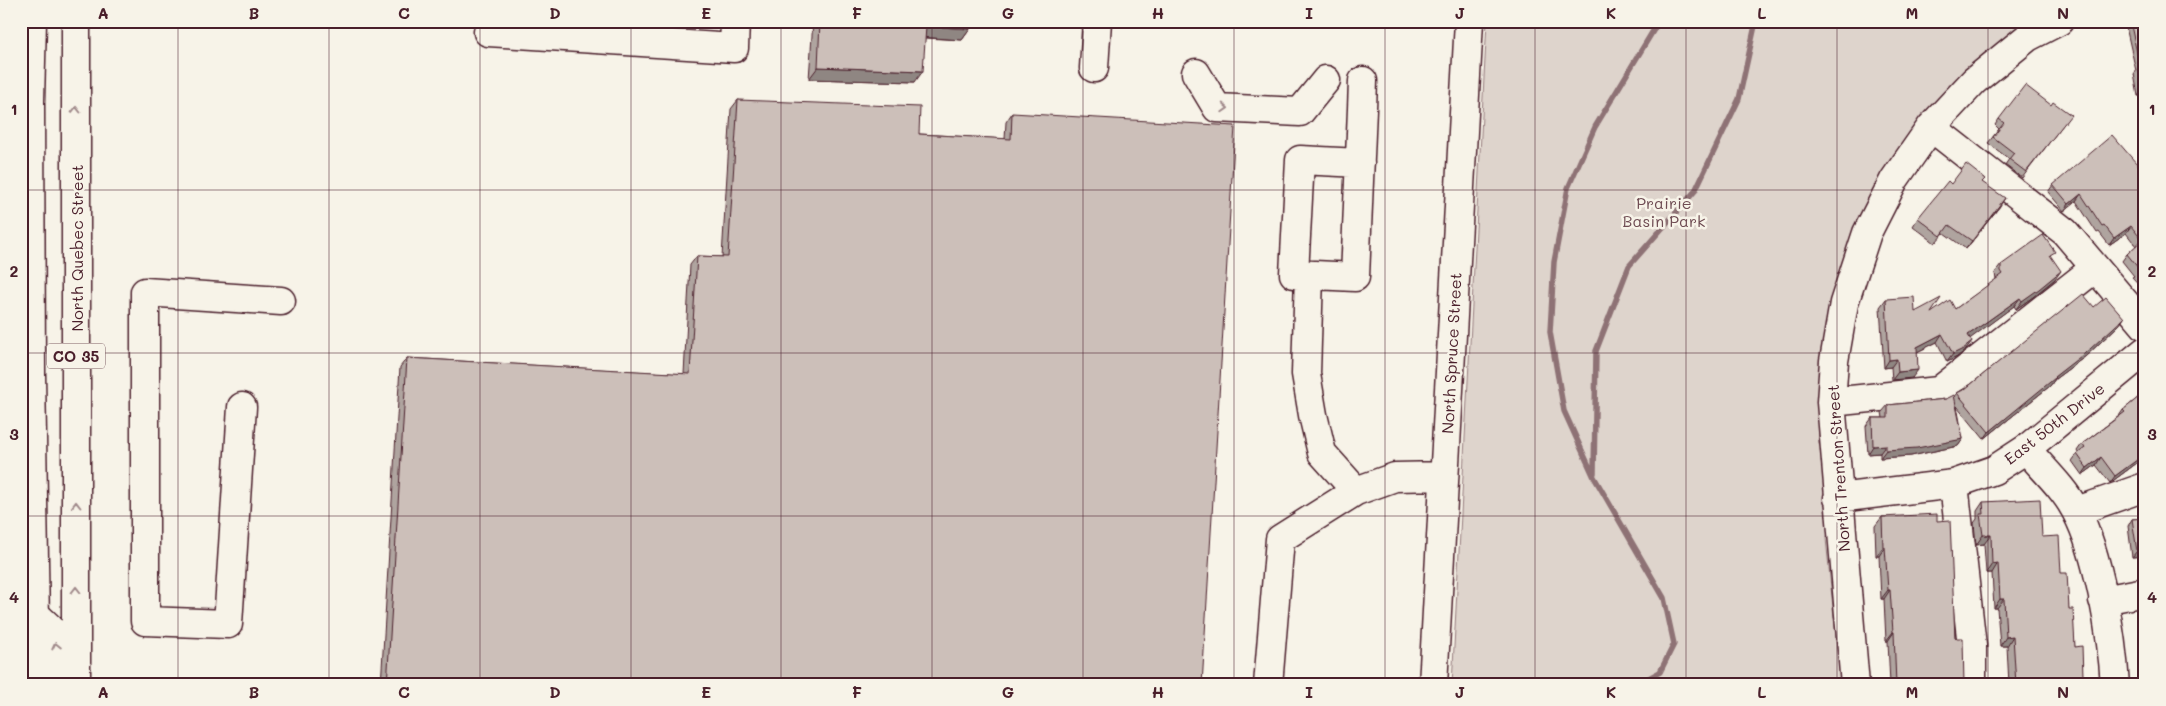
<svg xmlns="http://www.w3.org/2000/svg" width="2166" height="706" font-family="Mali,sans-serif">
<rect width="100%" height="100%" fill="#f7f3e8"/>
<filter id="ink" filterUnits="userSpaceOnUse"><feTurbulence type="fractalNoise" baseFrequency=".02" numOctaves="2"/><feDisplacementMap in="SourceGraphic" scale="10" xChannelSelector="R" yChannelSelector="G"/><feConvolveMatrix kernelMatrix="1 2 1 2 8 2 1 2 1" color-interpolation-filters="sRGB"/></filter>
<g filter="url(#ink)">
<path fill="#ded4cc" stroke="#947a7c" d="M1487,21H2033L1910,137L1818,402L1819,444L1822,451L1829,532L1826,539L1841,685H1452Z"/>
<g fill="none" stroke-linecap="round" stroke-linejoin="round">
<path stroke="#8e7275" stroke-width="5.5" d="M1594,473L1596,351L1629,266L1695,191L1739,99L1756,21
M1636,685L1660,672L1674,644L1664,598L1594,477L1564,411L1550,332L1554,262L1568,188L1595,127L1659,21"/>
<g stroke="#4a1f2b" stroke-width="31">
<path id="minor" d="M488,32L734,48L735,21
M1094,68L1097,21
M1196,73L1217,108L1300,112L1326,80
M1931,127L2065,232L2145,326
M1360,163L1300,160L1294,274L1355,277L1362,109L1363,81
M1309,275L1306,374L1313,415L1322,453L1356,491
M1831,402L1939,391L2095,268
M242,407L228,624L145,621V292L281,301
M2026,449C2043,469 2064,488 2076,511C2099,554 2112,636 2115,685
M1954,484L1972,646V685
M1838,498L1954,484L1994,470L2026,449L2145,351
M2077,511L2145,487
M2103,600L2145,592
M21,616L35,614L50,628L57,646L59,685
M1268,685L1280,539L1356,491L1395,477L1444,476
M1433,685L1469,21
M1855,685L1831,402L1834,361L1844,303L1867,233L1894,180L1931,127L1974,81L2028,37L2059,21"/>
</g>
<g stroke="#4a1f2b" stroke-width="31">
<path id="major" d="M32,21L30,101L31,374L36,685
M76,685V21"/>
</g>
<use href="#minor" stroke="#f7f3e8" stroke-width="28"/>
<use href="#major" stroke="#f7f3e8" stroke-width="28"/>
</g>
<path fill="#afa49f" stroke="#4a1f2b" d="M813,21H970V29L962,40L925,38L915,82L809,79Z
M2129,21H2145V95L2138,96L2134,74L2136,71L2126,27Z
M738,100L919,134L1005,139L1006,122L1012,113L1202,685H381L400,367L407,358L684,374L690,265L697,256L722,257L731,109Z
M1999,119L2066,121L2022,178L2005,165L2009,159L1988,143L1999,129L1995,125Z
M2145,177V291L2132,277L2134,276L2122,261L2127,254L2136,246L2126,233L2109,245L2099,232L2097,233L2076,201L2064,211L2048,192L2053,185Z
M1982,182L2000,206L1966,249L1944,233L1935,243L1913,226L1918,218L1951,184Z
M2051,257L2055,279L2033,297L2016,309L2014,306L1970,338L1966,350L1957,357L1947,362L1937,342L1917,352L1912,378L1892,380L1891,367L1884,368L1880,307L1886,299L1915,312L1931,313L1955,309L1996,280L1995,273L2001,265Z
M2094,307L2124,318L2119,325L2086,356L2055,379L2050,386L1984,439L1957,406L1963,439L1958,446L1911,456L1880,458V453L1868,454L1866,426L1872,418H1883L1882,412L1888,405L1946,399L1955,397L1957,393Z
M2145,392V457L2110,483L2096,465L2082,475L2072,461L2078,453L2077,451L2082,444L2119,416L2123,410Z
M1983,502L2042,537L2061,573L2069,609L2080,680V685H2009L2007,646H2000L1997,608H1994L1992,573H1986L1984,544L1976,545L1974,523L1977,519V511Z
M1882,517L1937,521L1955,638L1964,685H1890L1888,641H1886L1884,599H1881L1879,556H1876L1875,526Z
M2145,518V556L2132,557L2128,526L2132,519Z
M2145,627V656L2140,633Z"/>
<path fill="#8f8682" stroke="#4a1f2b" d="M926,26L970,29L962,40L918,37Z
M818,67L923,71L915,82L809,79Z
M2143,90H2145V95L2138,96Z
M2081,194L2076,201L2064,211L2069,204Z
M2005,198L2000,206L1966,249L1972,241Z
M2131,226L2126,233L2109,245L2114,238Z
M2061,271L2055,279L2033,297L2016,309L2022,301Z
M2020,298L2014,306L1963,344L1968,335Z
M2124,318L2119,325L2086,356L2055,379L2050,386L1984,439L1989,432L2054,377Z
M1942,334L1937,342L1911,355L1917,347Z
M1972,342L1966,350L1957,357L1947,362L1953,354Z
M1897,359L1891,367L1884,368L1889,360Z
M1918,370L1912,378L1892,380L1898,372Z
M1963,439L1958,446L1911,456L1880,458L1886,450Z
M1886,445L1880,453L1868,454L1873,446Z
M2145,454V457L2110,483L2115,476Z
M2101,457L2096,465L2082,475L2087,468Z
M1983,535H1991L1984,544L1976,545Z
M1883,547H1885L1879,556H1876Z
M2145,550V556L2132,557L2137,551Z
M1998,563L1992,573H1986L1992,564Z
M1888,590H1890L1884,599H1881Z
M2000,599H2004L1997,608H1994Z
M1893,632H1894L1888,641H1886Z
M2013,636L2007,646H2000L2006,637Z"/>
<path fill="#ccbfb9" stroke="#4a1f2b" d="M820,21H970V29L926,26L923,71L818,67Z
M2130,21H2145V90H2143L2138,68L2140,67Z
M2025,85L2051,105L2053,102L2071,115L2026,172L2009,159L2014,153L1993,137L2004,123L1999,119Z
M738,100L920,107L919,134L1011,139L1012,113L1235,126L1202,685H387L407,358L690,374L697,256L728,257Z
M2112,135L2137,164L2145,177V278L2138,270L2139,269L2127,254L2142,240L2131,226L2114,238L2104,225L2102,226L2081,194L2069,204L2053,185Z
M1966,164L1985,179L1982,182L2005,198L1972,241L1949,225L1941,236L1918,218L1948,181L1951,184Z
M2043,235L2055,252L2050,255L2061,271L2039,289L2022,301L2020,298L1968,335L1972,342L1963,349L1953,354L1942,334L1917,347L1918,370L1898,372L1897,359L1889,360L1886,299L1914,297L1915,312L1941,298L1931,313L1950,300L1955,309L2003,274L2001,271V265Z
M2083,294L2094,307L2106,297L2124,318L2090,349L2054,377L2055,378L1989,432L1957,393L1965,389Z
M2145,392V454L2115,476L2101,457L2087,468L2077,454L2085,448L2082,444L2125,412L2123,410Z
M1954,395L1963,439L1917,448L1886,450V445L1873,446L1872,418H1888V405L1946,399Z
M2040,499L2042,537L2059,536L2061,573H2067L2069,609H2073L2075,647L2082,646L2083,676H2080V685H2016L2013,636L2006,637L2004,599H2000L1998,563L1992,564L1991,535H1983L1980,514H1984L1983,502Z
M1937,514V521L1950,520L1955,638H1963L1964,685H1896L1894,632H1893L1890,590H1888L1885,547H1883L1882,517Z
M2145,518V550L2137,551L2132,519Z"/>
<defs><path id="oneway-chevron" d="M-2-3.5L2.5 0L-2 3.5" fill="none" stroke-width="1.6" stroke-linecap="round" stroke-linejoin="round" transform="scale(1.25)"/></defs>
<g stroke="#a0898a">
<use href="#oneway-chevron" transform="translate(1225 108) rotate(3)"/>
<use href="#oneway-chevron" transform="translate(76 110) rotate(-90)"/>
<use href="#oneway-chevron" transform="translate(76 505) rotate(-90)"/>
<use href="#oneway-chevron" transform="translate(76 590) rotate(-90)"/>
<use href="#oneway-chevron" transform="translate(56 646) rotate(-103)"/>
</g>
</g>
<path fill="none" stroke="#4a1f2b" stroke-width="1" stroke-opacity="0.55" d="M178,21V685M329,21V685M480,21V685M631,21V685M781,21V685M932,21V685M1083,21V685M1234,21V685M1385,21V685M1535,21V685M1686,21V685M1837,21V685M1988,21V685M21,190H2145M21,353H2145M21,516H2145"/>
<g text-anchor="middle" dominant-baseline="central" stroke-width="5" stroke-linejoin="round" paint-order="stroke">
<rect fill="#f7f3e8" stroke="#7e5f64" stroke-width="1" x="47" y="343.5" width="58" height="25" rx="4"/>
<g font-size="15" font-weight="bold" fill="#4a1f2b">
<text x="76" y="356">CO 35</text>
</g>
<g font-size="16" fill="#6f4c53" stroke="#f7f3e8">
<text x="1664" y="202">Prairie<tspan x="1664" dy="18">Basin Park</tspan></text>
</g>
<g font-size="16" fill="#4a1f2b" stroke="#f7f3e8">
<text transform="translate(76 248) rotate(-90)">North Quebec Street</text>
<text transform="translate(1451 353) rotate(-87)">North Spruce Street</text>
<text transform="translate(2054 423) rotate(-38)">East 50th Drive</text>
<text transform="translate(1838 468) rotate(-94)">North Trenton Street</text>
</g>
</g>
<rect width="2166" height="706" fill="none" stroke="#f7f3e8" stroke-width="55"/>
<rect x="28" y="28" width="2110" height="650" fill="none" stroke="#4a1f2b" stroke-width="2"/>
<g font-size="16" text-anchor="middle" font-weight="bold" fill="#4a1f2b">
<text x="103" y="19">A</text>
<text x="254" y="19">B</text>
<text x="404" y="19">C</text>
<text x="555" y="19">D</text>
<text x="706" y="19">E</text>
<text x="857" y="19">F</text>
<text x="1008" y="19">G</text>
<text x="1158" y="19">H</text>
<text x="1309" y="19">I</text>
<text x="1460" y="19">J</text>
<text x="1611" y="19">K</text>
<text x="1762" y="19">L</text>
<text x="1912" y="19">M</text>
<text x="2063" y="19">N</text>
<text x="14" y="115">1</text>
<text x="2152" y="115">1</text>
<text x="14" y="277">2</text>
<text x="2152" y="277">2</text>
<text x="14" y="440">3</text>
<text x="2152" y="440">3</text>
<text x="14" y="603">4</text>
<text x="2152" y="603">4</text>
<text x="103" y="698">A</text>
<text x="254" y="698">B</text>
<text x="404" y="698">C</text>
<text x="555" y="698">D</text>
<text x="706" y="698">E</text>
<text x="857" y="698">F</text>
<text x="1008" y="698">G</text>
<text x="1158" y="698">H</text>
<text x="1309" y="698">I</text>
<text x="1460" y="698">J</text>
<text x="1611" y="698">K</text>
<text x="1762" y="698">L</text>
<text x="1912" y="698">M</text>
<text x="2063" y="698">N</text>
</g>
</svg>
